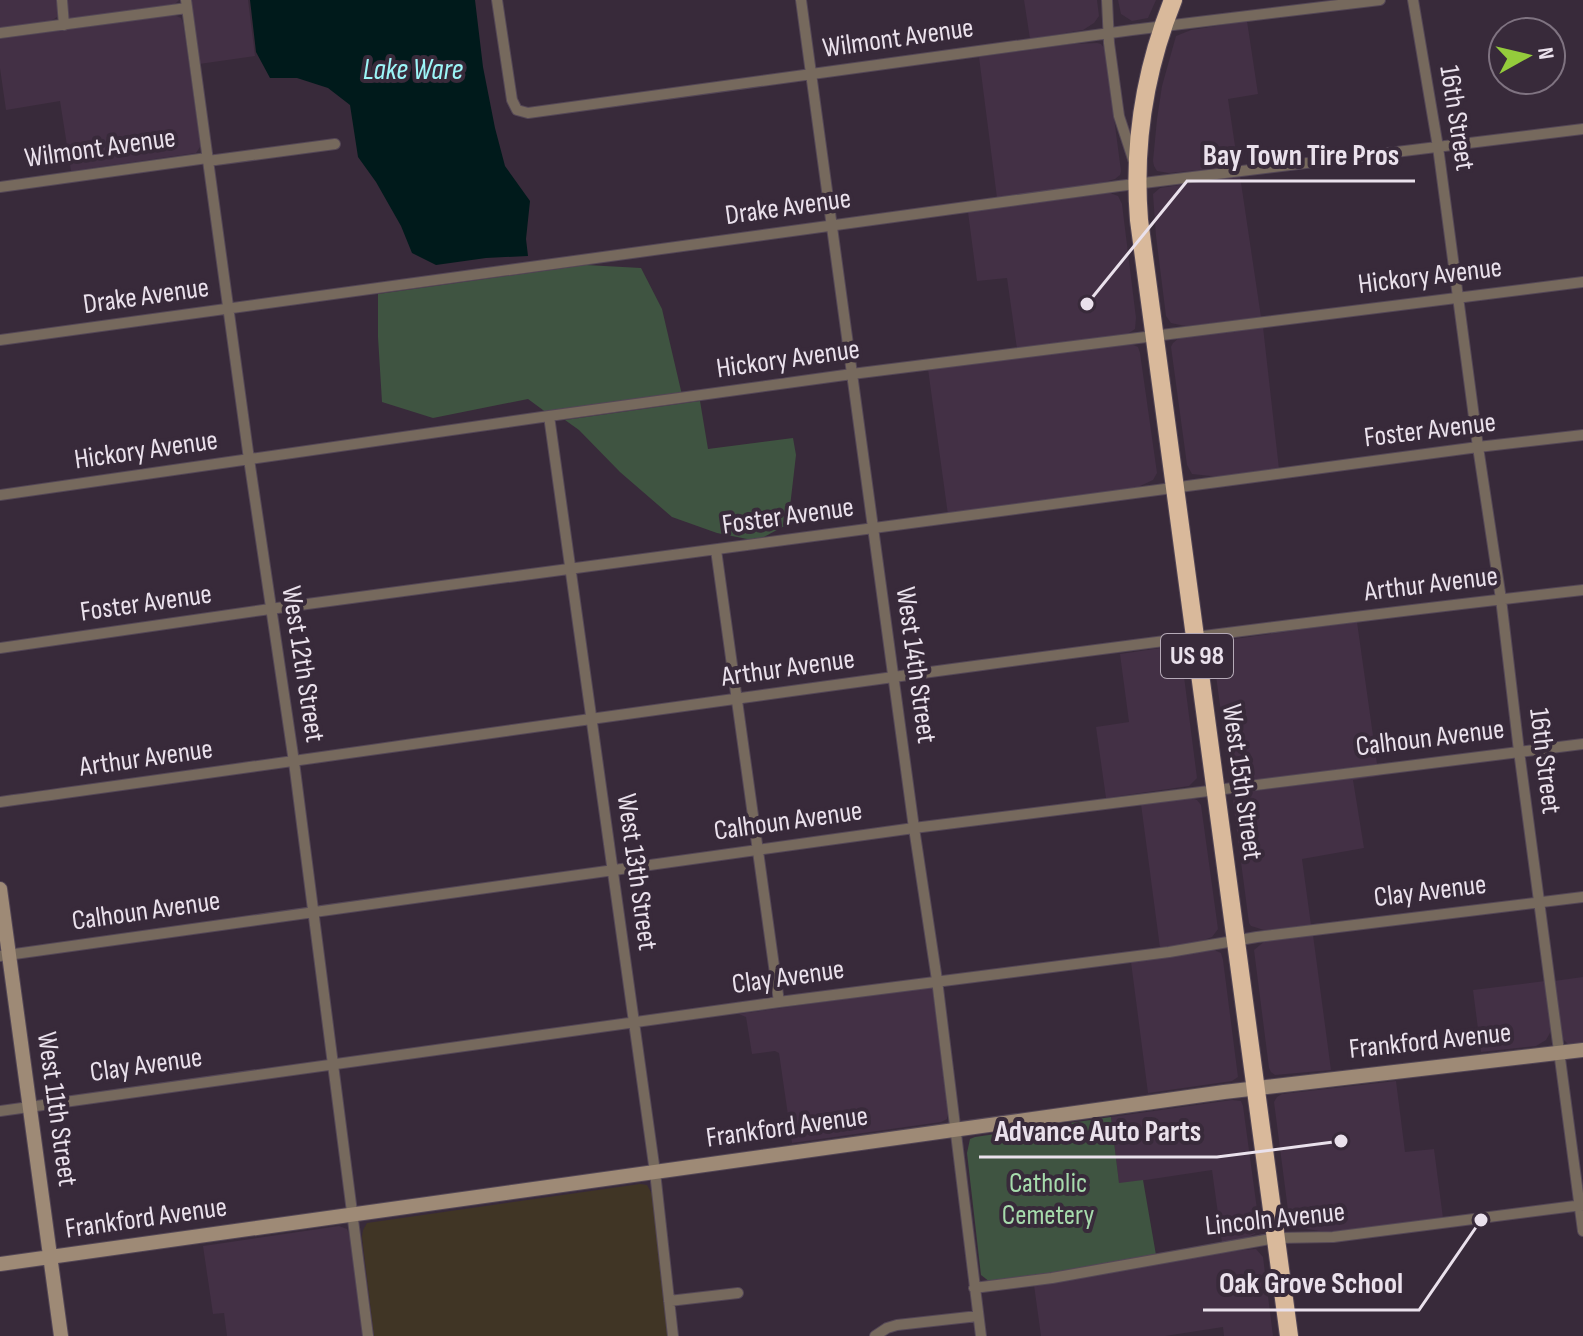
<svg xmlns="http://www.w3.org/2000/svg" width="1583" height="1336" font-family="'Sofia Sans Condensed',sans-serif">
<rect width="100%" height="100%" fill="#382a3a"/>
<path fill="#433045" d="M0,0H57V17L51,21L0,28Z
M67,0H179L175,4L69,19Z
M190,0H248L255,56L199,64Z
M1024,0H1097L1099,16L1094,23L1083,30L1030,39Z
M1118,0H1156L1148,18L1132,21L1121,14Z
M174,15L181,18L183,23L200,143V147L196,153L71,171L60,101L6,110L0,68V39Z
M1247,21L1258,94L1228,99L1238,166L1169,173L1157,171L1154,166L1153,161L1157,119L1162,86L1176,36L1191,30Z
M1097,43L1101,44L1105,49L1121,171L1120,175L1115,179L1098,184L997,198L979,57L1073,44Z
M1240,176L1261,317L1185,326L1171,323L1166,316L1156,236L1153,194L1160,188Z
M1110,193L1118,196L1122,204L1136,318L1135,329L1126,335L1017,349L1007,278L977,281L968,212Z
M1263,327L1279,469L1221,477L1192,474L1187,465L1171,347L1173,343L1179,338L1186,336Z
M1131,344L1138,347L1140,353L1157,473L1153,480L1136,488L948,515L928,369Z
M1357,622L1377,764L1249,781L1231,776L1229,771L1213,654L1215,644L1220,641Z
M1161,648H1174L1181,653L1197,778L1189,786L1106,798L1096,727L1129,722L1120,654Z
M1379,774V776L1353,780L1364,848L1302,859L1311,925L1264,930L1251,926L1249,923L1233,801L1234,797L1240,793Z
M1191,798L1197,800L1201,805L1218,929L1212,937L1193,944L1160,948L1141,804Z
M1313,935L1331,1070L1275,1075L1271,1072L1269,1068L1254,950L1265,941Z
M1214,950L1221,953L1223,960L1238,1077L1232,1081L1148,1093L1131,962Z
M1583,977V1043L1568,1044L1563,1039L1554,981Z
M1545,981L1551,1031L1546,1040L1536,1046L1481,1052L1473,990Z
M932,987L948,1113L947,1119L941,1122L792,1143L779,1053L775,1051L752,1054L746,1017L739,1014Z
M1396,1081L1405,1152L1434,1149L1443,1218L1327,1232L1293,1227L1289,1218L1274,1102L1277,1097L1282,1094Z
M1232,1100L1241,1101L1243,1106L1259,1224L1255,1234L1246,1238L1222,1243L1212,1170L1119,1184L1111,1117Z
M339,1226L347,1229L351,1239L363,1336H227L224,1313L213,1314L203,1246Z
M1256,1249L1263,1257L1273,1336H1224L1223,1327L1165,1336H1041L1034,1285L1231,1251Z"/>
<path fill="#403525" d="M640,1184L647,1185L652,1194L670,1336H374L362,1237L363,1230L367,1223Z"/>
<path fill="#3f5441" d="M586,265L641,268L662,309L682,395L547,413L528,399L433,418L382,402L378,337V294Z
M700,401L708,449L793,438L796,455L788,524L760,539L752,540L717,533L672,517L620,472L579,430L565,420Z
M1111,1117L1119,1183L1143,1180L1156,1255L1129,1261L990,1282L981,1275L967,1153L970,1139L975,1137Z"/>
<path fill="#001a1b" d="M250,0H475L483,67L495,128L505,166L530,201L526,239L528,256L486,258L436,265L412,253L401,226L376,182L358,157L350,105L328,88L297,78H270L256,52Z"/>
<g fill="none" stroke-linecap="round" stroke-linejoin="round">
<g stroke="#544756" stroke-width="12">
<path id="street" d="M62,0L64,25
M186,0L249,459L294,762L368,1336
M497,0L512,100L517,110L528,113L1132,30L1380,0
M801,0L914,828L937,980L981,1336
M1107,0L1109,43L1119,116L1134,162
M1413,0L1438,147L1478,447L1501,599L1519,751L1583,1231
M0,33L187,8
M208,161L335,144
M0,187L207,158
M0,340L1119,186L1583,129
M549,416L655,1172L673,1336
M0,495L549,416L852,374L1583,282
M716,550L779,1002
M0,648L270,609L1478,447L1583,435
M0,802C527,729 1054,650 1583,590
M0,956L914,828L1583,744
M0,1111L779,1002L1169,952L1257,937L1583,897
M974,1288L1052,1278L1276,1238L1333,1237L1583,1205
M669,1301L738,1293
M875,1336L887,1328L897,1325L978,1316"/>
</g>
<g stroke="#544756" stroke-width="16">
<path id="secondary" d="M0,889L61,1336
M0,1264L1224,1092L1583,1050"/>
</g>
<g stroke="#544756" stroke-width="20">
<path id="highway" d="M1173,0C1145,70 1133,145 1139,220L1289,1336"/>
</g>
<use href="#street" stroke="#76695d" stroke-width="10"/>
<use href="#secondary" stroke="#9e8a76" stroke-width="14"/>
<use href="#highway" stroke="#d9b99b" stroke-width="18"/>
</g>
<g text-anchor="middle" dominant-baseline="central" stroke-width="8" stroke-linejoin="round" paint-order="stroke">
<rect fill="#382a3a" stroke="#b5aab7" stroke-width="2" x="1161" y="634" width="72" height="44" rx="6"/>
<g font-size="26" font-weight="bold" fill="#eae1ec">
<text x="1197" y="656">US 98</text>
</g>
<g font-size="28" fill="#eae1ec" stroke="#382a3a">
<text transform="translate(898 38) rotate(-8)">Wilmont Avenue</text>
<text transform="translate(1457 118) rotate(81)">16th Street</text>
<text transform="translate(100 148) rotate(-8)">Wilmont Avenue</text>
<text transform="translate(788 207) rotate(-8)">Drake Avenue</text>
<text transform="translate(1430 276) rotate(-7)">Hickory Avenue</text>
<text transform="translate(146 296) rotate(-8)">Drake Avenue</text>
<text transform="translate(788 359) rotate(-8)">Hickory Avenue</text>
<text transform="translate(1430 430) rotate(-7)">Foster Avenue</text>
<text transform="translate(146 450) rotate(-8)">Hickory Avenue</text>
<text transform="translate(788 516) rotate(-8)">Foster Avenue</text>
<text transform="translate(1431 584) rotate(-7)">Arthur Avenue</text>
<text transform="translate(146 603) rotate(-8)">Foster Avenue</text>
<text transform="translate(303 664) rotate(81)">West 12th Street</text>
<text transform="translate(916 665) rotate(82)">West 14th Street</text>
<text transform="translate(788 668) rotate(-8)">Arthur Avenue</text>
<text transform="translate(1430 738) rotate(-7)">Calhoun Avenue</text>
<text transform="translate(146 758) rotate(-8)">Arthur Avenue</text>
<text transform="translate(1545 761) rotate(83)">16th Street</text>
<text transform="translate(1242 782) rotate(82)">West 15th Street</text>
<text transform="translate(788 821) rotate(-8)">Calhoun Avenue</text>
<text transform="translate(637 872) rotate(82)">West 13th Street</text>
<text transform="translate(1430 891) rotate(-7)">Clay Avenue</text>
<text transform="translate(146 911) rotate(-8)">Calhoun Avenue</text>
<text transform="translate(788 977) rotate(-8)">Clay Avenue</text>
<text transform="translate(1430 1041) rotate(-6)">Frankford Avenue</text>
<text transform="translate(146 1065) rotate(-8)">Clay Avenue</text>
<text transform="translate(57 1109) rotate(82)">West 11th Street</text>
<text transform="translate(787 1127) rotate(-8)">Frankford Avenue</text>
<text transform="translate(146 1218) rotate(-8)">Frankford Avenue</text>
<text transform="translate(1275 1219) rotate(-6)">Lincoln Avenue</text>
</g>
<g font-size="28" fill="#a6dbac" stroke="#382a3a">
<text x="1048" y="1183">Catholic<tspan x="1048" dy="32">Cemetery</tspan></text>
</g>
<g font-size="30" font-style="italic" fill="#9cf5f7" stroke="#382a3a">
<text x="413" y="70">Lake Ware</text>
</g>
</g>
<path fill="none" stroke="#eae1ec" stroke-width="3" d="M1087 304L1187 181H1415M1341 1141L1217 1157H979M1481 1220L1419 1310H1203"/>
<g fill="#eae1ec" stroke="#382a3a" stroke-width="3">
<circle cx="1087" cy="304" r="8"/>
<circle cx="1341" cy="1141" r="8"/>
<circle cx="1481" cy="1220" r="8"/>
</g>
<g font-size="30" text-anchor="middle" font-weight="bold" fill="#eae1ec" stroke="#382a3a" stroke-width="8" stroke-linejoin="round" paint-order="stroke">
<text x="1301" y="165">Bay Town Tire Pros</text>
<text x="1098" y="1141">Advance Auto Parts</text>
<text x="1311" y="1293">Oak Grove School</text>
</g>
<g transform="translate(1527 56) rotate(82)"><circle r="38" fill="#382a3a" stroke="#7f7381" stroke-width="2"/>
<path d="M0-6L14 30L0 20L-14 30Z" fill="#94cc3c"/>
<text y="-12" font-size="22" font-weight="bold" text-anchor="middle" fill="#eae1ec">N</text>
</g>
</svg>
